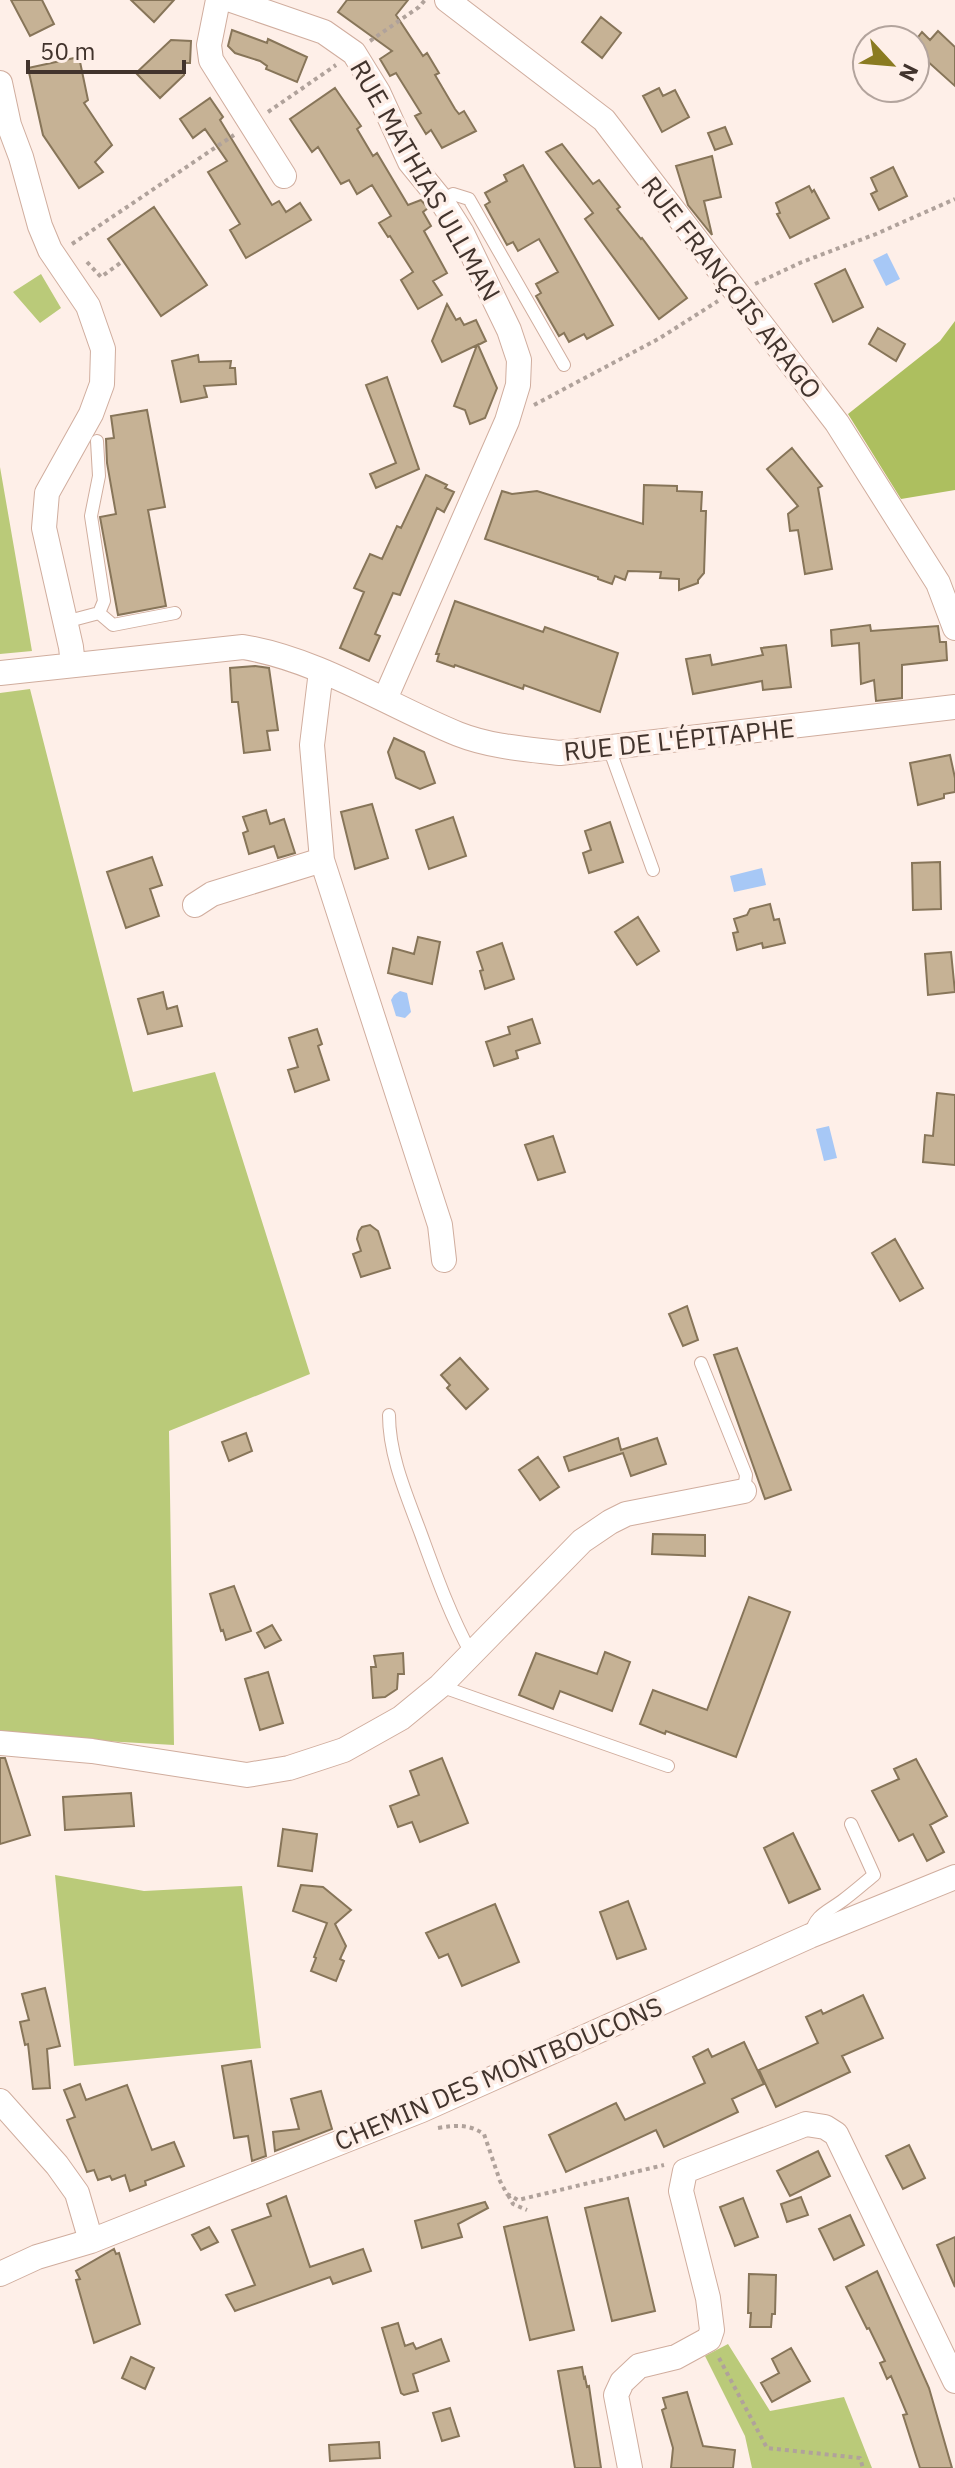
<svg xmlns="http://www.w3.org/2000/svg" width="955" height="2468" font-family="'IBM Plex Sans',sans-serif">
<rect width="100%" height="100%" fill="#feefe8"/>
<path fill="#baca79" d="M41,274L61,308L40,323L13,292Z
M0,467L32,651L0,654Z
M30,689L133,1092L215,1072L310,1374L169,1431L174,1745L0,1735V693Z
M55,1875L144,1891L242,1886L261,2048L74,2066Z
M728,2344L770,2411L844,2397L872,2468H752L745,2436L705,2356Z"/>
<path fill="#adbf5f" d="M955,321V490L901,499L848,414L940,341Z"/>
<path fill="#a7c8f6" d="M887,253L900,279L886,286L873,260Z
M762,868L766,885L734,892L730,876Z
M400,991L407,993L411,1012L405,1018L396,1016L391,1000L394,995Z
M829,1126L837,1158L824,1161L816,1129Z"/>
<path fill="#c6b295" stroke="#877559" stroke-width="2" d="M11,0H42L54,24L30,36Z
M131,0H174L154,22Z
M347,0H408L396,15L423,56L427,53L439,73L435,75L455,109L459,114L464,111L476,131L442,148L431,130L426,134L415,116L421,113L396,73L390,76L380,59L392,51L338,12Z
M601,17L621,33L602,58L582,42Z
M232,30L267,43L268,39L307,57L297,82L266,69L267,66L260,61L235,53L228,46Z
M938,31L955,47V86L915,50V41L922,32L930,40Z
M171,40L191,41L190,63H185L184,75L160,98L136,73Z
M79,57L88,100L84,103L112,145L95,162L103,172L79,188L43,135L28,68Z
M335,88L361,126L357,129L373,156L377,153L408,205L421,200L428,208L423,212L431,226L424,231L447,273L433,281L442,295L418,309L401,280L413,272L390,236L388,237L379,223L391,216L372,185L357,194L349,180L341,184L318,147L312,152L290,119Z
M659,88L663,96L675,90L689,117L662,132L643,96Z
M210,98L223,117L220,120L272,205L279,201L286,212L300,203L311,220L246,258L230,230L240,224L208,172L227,161L205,129L193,138L180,119Z
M725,127L732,144L715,150L708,133Z
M562,144L593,184L599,180L620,207L617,209L641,239L642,238L687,298L659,319L585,219L593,213L546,152Z
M712,156L721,197L704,201L712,235L688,205L676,166Z
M523,165L613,325L587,339L584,334L569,342L564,333L559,336L536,296L541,293L536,284L558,272L539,239L518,251L513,242L507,245L485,205L490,202L485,193L507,181L504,175Z
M893,167L907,196L879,210L871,194L877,191L871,178Z
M809,186L812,192L814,190L829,218L790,238L777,214L780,213L776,203Z
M154,207L207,285L161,316L108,239Z
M845,269L863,307L833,322L815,284Z
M447,304L456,320L460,318L464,325L476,320L486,341L478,345L497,388L485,418L470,424L465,410L454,406L477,345L442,362L432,341Z
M878,328L905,344L896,361L869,344Z
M198,355L199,362L231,361L230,368H235L236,384L204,386L207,397L181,402L172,361Z
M387,377L419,469L376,488L370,474L396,463L366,385Z
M147,410L165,507L148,510L166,606L118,615L100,517L116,514L107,463L106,439L114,438L111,416Z
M792,448L822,486L818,488L832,569L805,574L798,530L790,531L788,514L798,506L767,469Z
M426,475L447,485L445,488L454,492L444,512L437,508L400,595L393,593L375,634L380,636L369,661L340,648L364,592L354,588L370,554L382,559L397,526L401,528Z
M644,485L677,486V491L702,492L701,511H706L704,573L698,580V583L679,590V579L660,578L661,572L628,571L625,580L615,576L612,584L598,579V577L485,539L502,491L512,494L537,491L643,524Z
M455,601L543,632L545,627L618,653L600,712L524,685L523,689L455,665L454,667L437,661L439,654H436Z
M870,625L871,631L938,626L940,642H946L947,660L902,665V698L876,701L874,680L861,684L859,643L832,646L831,630Z
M786,645L791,687L763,690L762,681L693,694L686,659L710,655L712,665L763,655L761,648Z
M255,666L269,668L278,730L267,731L270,750L244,753L238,702H232L230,668Z
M394,738L424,752L435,783L420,789L396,778L388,752Z
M950,755L955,778V792L944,794V798L918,805L910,763Z
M372,804L388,858L355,869L341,812Z
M266,810L270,824L284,819L295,853L278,858L274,846L249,854L243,833L248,831L243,817Z
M453,817L466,856L429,869L416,830Z
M610,822L623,862L589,873L583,853L591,850L585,831Z
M152,857L162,885L150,889L159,916L126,928L107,872Z
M940,862L941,909L913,910L912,863Z
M770,904L774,920L779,919L785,943L763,948L762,943L737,950L733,933L738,932L734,919L747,915L750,909Z
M638,917L659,951L637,965L615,932Z
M418,937L440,942L432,984L388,973L393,948L414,954Z
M502,943L514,979L485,989L480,971L483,970L477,952Z
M951,952L955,992L928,995L925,954Z
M163,992L167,1009L177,1006L182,1026L148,1034L138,999Z
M532,1019L540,1043L516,1051L518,1058L494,1066L486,1042L510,1034L508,1027Z
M317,1029L322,1044L318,1046L329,1080L295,1092L288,1070L298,1067L289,1038Z
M937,1093L955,1095V1165L923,1162L925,1135L933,1136Z
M553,1136L565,1172L538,1180L525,1145Z
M370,1225L378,1231L390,1268L361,1277L353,1254L361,1251L357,1239L359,1231L362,1227Z
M895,1239L923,1288L900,1301L872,1253Z
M687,1306L698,1340L683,1346L669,1314Z
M737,1348L791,1490L765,1499L714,1355Z
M460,1358L488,1389L466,1409L447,1388L450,1385L441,1375Z
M246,1433L252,1451L229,1461L222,1442Z
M618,1438L621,1450L657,1438L666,1464L631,1476L623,1453L569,1471L564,1457Z
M538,1457L559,1487L540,1500L519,1470Z
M653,1534L705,1535V1556L652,1554Z
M234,1586L251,1631L226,1640L223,1630L221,1631L210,1594Z
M749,1597L790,1612L736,1757L666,1731L665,1734L640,1724L653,1690L707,1710Z
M272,1625L281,1640L265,1648L257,1633Z
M605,1652L630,1662L612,1711L560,1691L553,1709L519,1695L536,1653L597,1674Z
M403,1653L404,1674H398L397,1689L385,1697L373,1698L371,1667H376L374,1656Z
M268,1672L283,1723L260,1730L245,1679Z
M0,1758H5L30,1835L0,1844Z
M442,1758L468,1823L420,1842L412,1822L398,1827L390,1806L419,1795L410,1771Z
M916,1759L947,1816L930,1825L944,1852L927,1861L913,1834L899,1841L872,1791L899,1779L894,1769Z
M131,1793L134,1826L65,1830L63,1797Z
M283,1829L317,1834L312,1871L278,1866Z
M793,1833L820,1889L789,1903L764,1848Z
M301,1885L323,1887L351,1910L335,1924L346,1946L340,1959L344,1961L336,1981L311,1971L316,1958L314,1957L327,1923L293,1911Z
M628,1901L646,1949L617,1959L600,1912Z
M495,1904L519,1962L462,1986L448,1954L439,1958L426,1933Z
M45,1988L60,2046L47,2049L50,2088L33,2089L28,2044L25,2045L20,2022L29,2020L22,1994Z
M863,1995L883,2038L842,2056L850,2072L776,2107L759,2070L818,2043L806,2017L821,2010L823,2014Z
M744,2042L764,2084L732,2099L738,2112L664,2147L656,2130L566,2172L549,2135L616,2103L625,2120L705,2083L693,2057L708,2049L712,2057Z
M251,2061L266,2156L252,2161L248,2136L234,2138L222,2066Z
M80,2084L86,2100L127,2085L152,2150L174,2142L184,2166L145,2181L146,2185L130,2191L125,2175L112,2180L110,2176L98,2180L94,2170L87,2172L67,2120L75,2117L64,2090Z
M321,2091L332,2129L275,2151L273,2132L299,2129L291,2099Z
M909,2145L925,2178L903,2189L886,2156Z
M818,2151L830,2176L790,2196L777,2171Z
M286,2196L310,2267L363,2249L371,2271L333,2284L330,2277L235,2311L226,2295L255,2285L232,2230L271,2216L267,2204Z
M801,2197L808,2215L787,2222L781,2204Z
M628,2198L655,2311L612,2321L585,2208Z
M743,2198L758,2237L735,2246L720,2207Z
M485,2202L488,2208L458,2224L462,2237L422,2248L415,2221Z
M850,2215L864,2245L834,2260L819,2229Z
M547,2217L574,2330L530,2340L504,2227Z
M209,2227L218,2242L201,2250L192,2235Z
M955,2237V2287L937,2245Z
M114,2249L116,2254L119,2253L140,2324L94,2343L76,2280L80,2279L76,2271Z
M877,2271L929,2388L952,2468H920L903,2415L907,2414L891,2376L887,2379L880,2363L885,2361L869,2328L867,2329L846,2287Z
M749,2274L776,2275L775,2314H772L771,2327H750L751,2313H748Z
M398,2323L405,2346L413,2343L416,2349L441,2339L449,2361L413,2374L418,2391L404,2395L401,2393L382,2328Z
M791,2348L810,2381L772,2402L761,2383L779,2373L772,2359Z
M131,2357L154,2368L145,2389L122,2378Z
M582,2367L584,2378L585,2377L587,2387L589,2386L601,2468H575L558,2371Z
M687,2392L703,2446L735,2450L733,2468H671L673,2448L662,2410L666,2408L663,2398Z
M450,2408L459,2436L442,2441L433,2413Z
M379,2442L380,2458L330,2461L329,2445Z"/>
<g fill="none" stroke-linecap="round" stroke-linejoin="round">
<g stroke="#d0ad9e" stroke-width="14">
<path id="lane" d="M441,200L453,194L469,199L564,365
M97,441L99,476L91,516L104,601L99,613
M65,622L99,613L113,625L175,613
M609,748L653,870
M701,1363L746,1475L744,1491
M389,1415C389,1456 407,1496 421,1534C436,1575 450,1615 471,1653
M440,1686L668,1766
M811,1934C815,1915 827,1912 842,1901C853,1893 863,1884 874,1875L851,1824"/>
</g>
<g stroke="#d0ad9e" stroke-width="26">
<path id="street" d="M218,0L209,45L211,60L284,176
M231,0L324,32L354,53L378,92L410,162L441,200L462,233L509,330L519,360L518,385L507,421L385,699
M447,0L604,120L837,423L938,583L955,628
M0,83L9,125L21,157L40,226L50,250L88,306L103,349L102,384L91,414L47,493L44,528L71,647L73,665
M321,671L312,745L322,860L440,1225L444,1260
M0,673L243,647C320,660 387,705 458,734C491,747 526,749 560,753L955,707
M195,905L212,894L322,860
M0,1743L92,1751L247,1775L289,1768L344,1750L401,1718L440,1686L582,1541L610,1522L626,1514L744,1491
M0,2101L57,2165L77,2193L91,2241
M0,2274L37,2257L91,2241L422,2110L810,1936L955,1877
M630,2468L616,2395L622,2382L639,2366L676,2357L709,2339L712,2330L708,2298L681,2191L685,2171L806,2124L825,2127L836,2134L955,2381"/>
</g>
<path stroke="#b0a29b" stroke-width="4" stroke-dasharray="4 4" stroke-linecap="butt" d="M370,41L419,7L425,0
M268,112L336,65
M72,244L234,135
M87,262L101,277L123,261
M755,284L802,262L876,234L955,199
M534,405L660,338L718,301
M438,2128C457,2125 468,2124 484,2134L500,2181L507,2194L518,2200L664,2165
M508,2195L513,2204L527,2210
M719,2358L767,2448L860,2458L863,2468"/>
<use href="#lane" stroke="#fff" stroke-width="12"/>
<use href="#street" stroke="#fff" stroke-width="24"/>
</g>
<g text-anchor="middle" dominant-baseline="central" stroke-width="7" stroke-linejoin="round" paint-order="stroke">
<g font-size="26" fill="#42342d" stroke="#feefe8">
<text transform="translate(426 180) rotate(60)">RUE MATHIAS ULLMAN</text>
<text transform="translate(732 287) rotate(52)">RUE FRANÇOIS ARAGO</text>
<text transform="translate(679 739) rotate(-6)">RUE DE L'ÉPITAPHE</text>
<text transform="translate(498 2073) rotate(-23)">CHEMIN DES MONTBOUCONS</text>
</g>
</g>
<g transform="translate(891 64) rotate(116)"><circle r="38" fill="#feefe8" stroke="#b3a49d" stroke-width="2"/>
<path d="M0-6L14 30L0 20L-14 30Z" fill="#8a7b21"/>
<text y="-12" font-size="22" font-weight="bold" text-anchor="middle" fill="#42342d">N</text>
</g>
<path d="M28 60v12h156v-12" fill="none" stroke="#42342d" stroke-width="4"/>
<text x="40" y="60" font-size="24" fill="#42342d" stroke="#feefe8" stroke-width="6" paint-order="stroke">50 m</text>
</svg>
